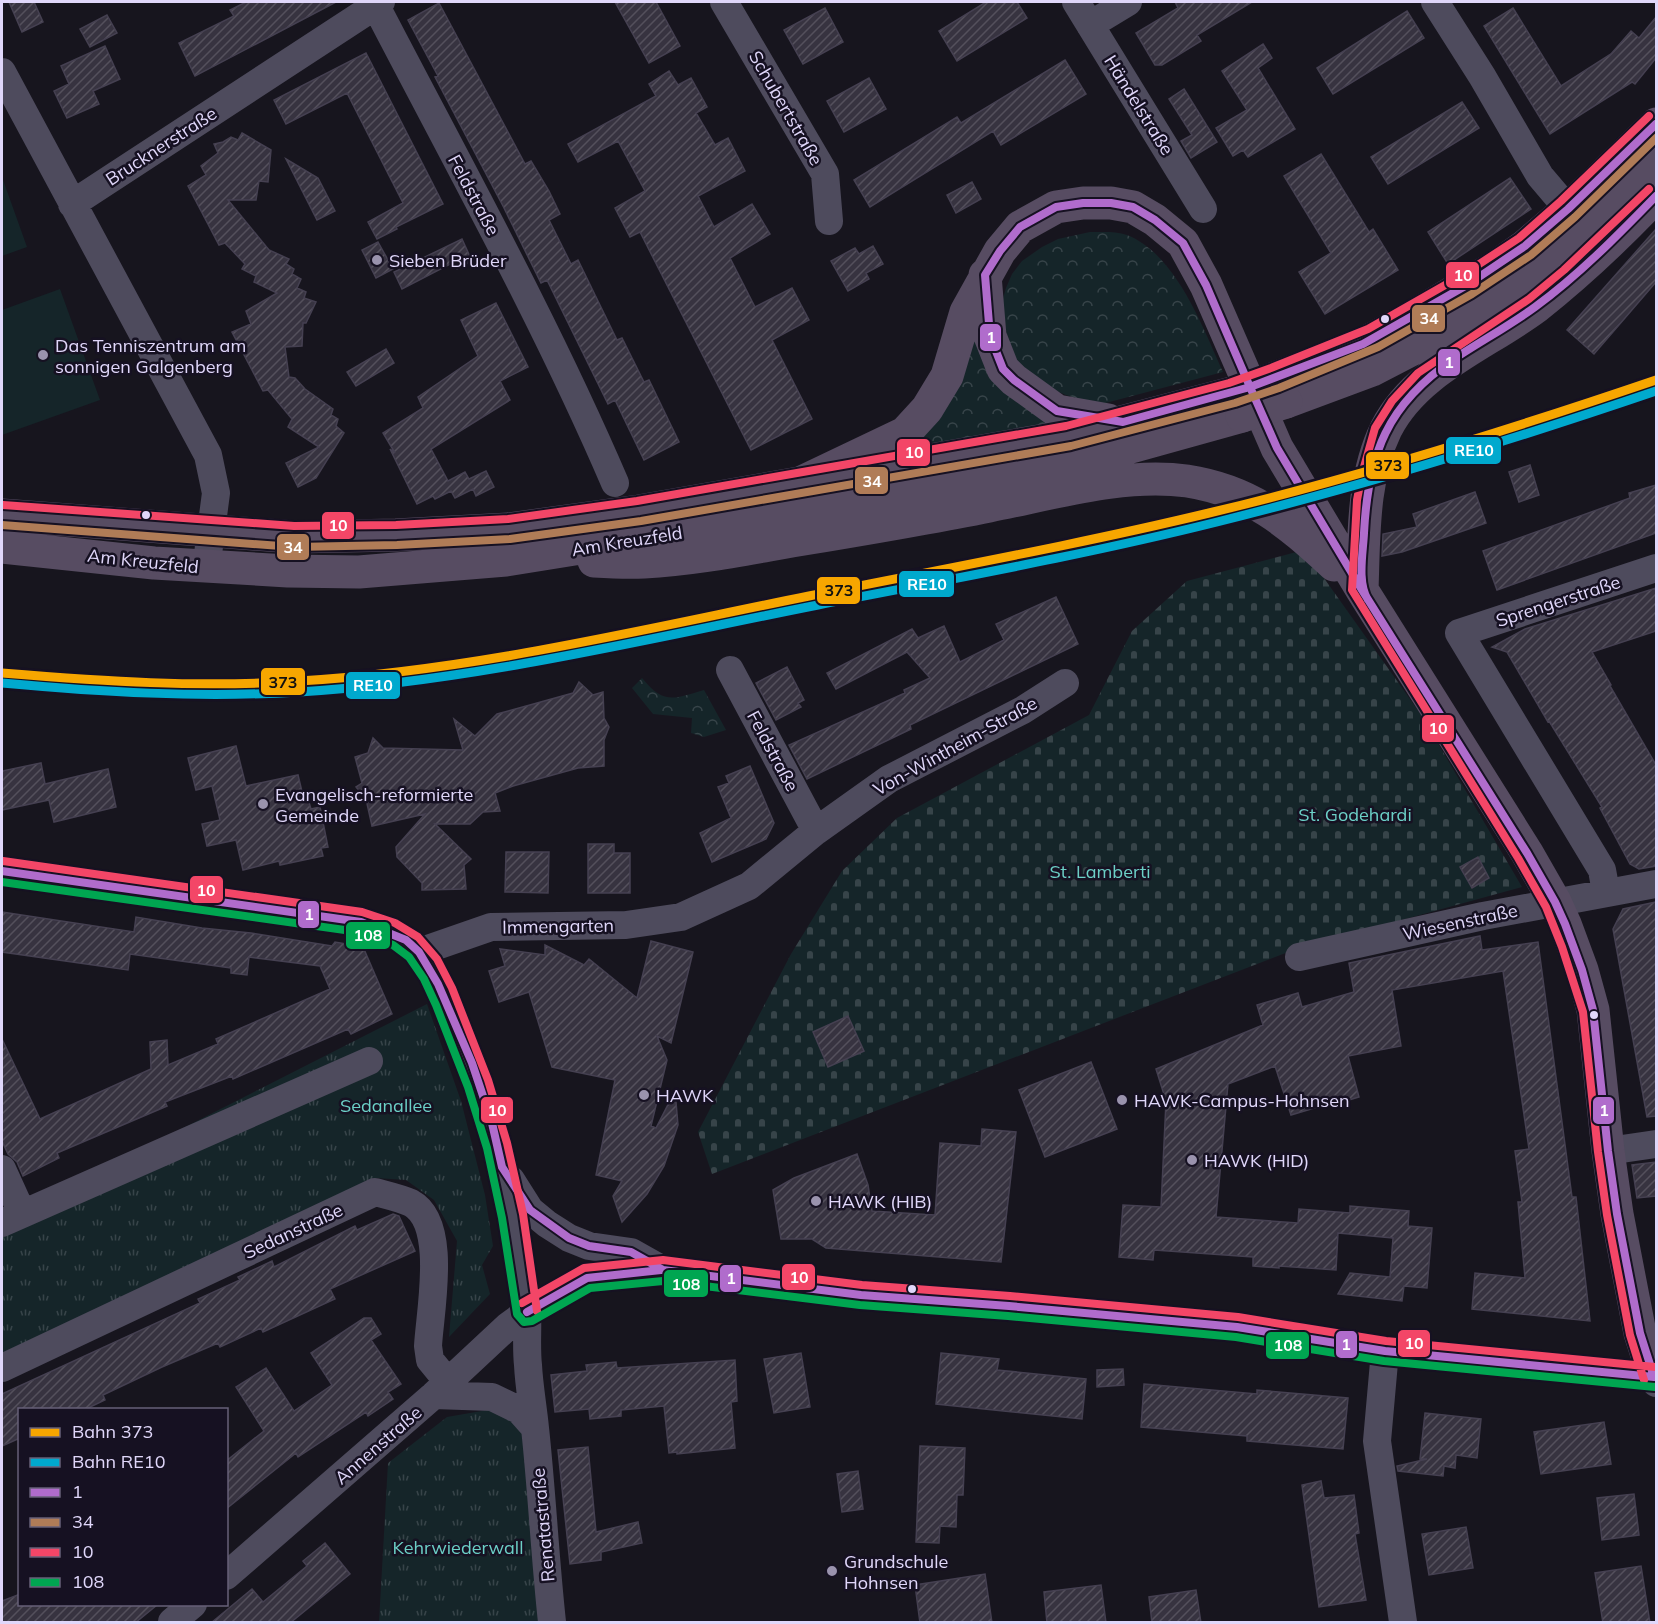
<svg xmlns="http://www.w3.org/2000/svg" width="1658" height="1624" font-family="Mulish,sans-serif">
<defs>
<pattern id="forest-crowns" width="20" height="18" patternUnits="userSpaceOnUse" patternTransform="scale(1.5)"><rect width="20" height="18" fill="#152529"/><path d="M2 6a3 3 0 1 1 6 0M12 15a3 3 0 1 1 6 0" fill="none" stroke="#374449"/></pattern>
<pattern id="cemetery-stones" width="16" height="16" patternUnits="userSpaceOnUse" patternTransform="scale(1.5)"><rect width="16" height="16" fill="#152529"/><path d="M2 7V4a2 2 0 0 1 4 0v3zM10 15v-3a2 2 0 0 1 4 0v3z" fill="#374449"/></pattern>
<pattern id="park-tufts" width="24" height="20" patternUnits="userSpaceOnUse" patternTransform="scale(1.5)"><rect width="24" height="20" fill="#152529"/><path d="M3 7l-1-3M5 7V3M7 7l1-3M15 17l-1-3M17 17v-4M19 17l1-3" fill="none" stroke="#374449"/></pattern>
<pattern id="building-hatch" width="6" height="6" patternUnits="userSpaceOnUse" patternTransform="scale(1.5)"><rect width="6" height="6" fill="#373340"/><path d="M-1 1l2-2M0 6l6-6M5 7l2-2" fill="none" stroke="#54505c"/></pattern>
</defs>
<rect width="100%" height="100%" fill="#17151e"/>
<path fill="url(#forest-crowns)" d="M1090,232C1102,232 1116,231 1127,235C1176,254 1203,328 1223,372L1098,405L1066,395L1034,381L1009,352L1002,302L1006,288L1012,274L1022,261L1042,247L1058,239Z
M974,334L1053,423L903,450Z
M642,678C664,705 673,699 704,690L726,730L704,737L691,733L692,718L653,714L632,688Z"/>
<path fill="url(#cemetery-stones)" d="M1304,550L1422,716L1522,887L1296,949L712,1174L698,1132L791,954L842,871L897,818L1089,715L1132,631L1187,581Z"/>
<path fill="url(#park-tufts)" d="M427,1004L461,1101L485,1195L493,1246L482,1265L490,1294L449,1337L457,1241L434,1200L406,1180L376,1178L2,1358V1220Z
M499,1408L522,1431L540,1622H379L388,1463L447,1417Z"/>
<path fill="#152529" d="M2,177L27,247L2,256Z
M60,289L100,400L2,435V310Z"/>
<path fill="url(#building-hatch)" stroke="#454051" stroke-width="1.5" d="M9,2H34L43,22L22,32Z
M246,2H336L195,76L179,43L234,16L230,10Z
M615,2H656L680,46L649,63Z
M986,2H1017L1027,18L957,61L939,31Z
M1175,2H1252L1197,35L1201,41L1162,65H1155L1136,33L1178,8Z
M439,3L525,164L531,161L549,191L560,214L549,220L571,264L578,260L617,340L622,338L644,382L649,380L679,442L644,460L615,400L608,404L547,280L541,283L503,206L435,77L438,76L408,20Z
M825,8L843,42L803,64L784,30Z
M1513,8L1561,86L1611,54L1631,31L1639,38L1656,17V58L1635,84L1632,82L1550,134L1484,26Z
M1407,11L1424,38L1333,94L1317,68Z
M107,15L117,33L90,47L80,29Z
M1263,44L1272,58L1258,68L1295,129L1248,157L1243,150L1233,156L1216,128L1247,110L1222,71Z
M105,46L120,79L93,91L99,104L67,118L54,91L69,84L61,66Z
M366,53L443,204L396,227L397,229L377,239L368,222L403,203L347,93L286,124L274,100Z
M1065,60L1086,94L1001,145L993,131L870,207L854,180L957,117L961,123Z
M669,71L678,85L691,78L707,107L696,113L715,145L728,138L745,171L698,196L714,227L752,204L770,234L730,258L755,307L792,288L809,320L772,340L812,419L751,450L640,232L630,237L615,208L645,191L618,141L578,162L568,144L656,96L649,84Z
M869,78L886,109L844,132L827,101Z
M1184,89L1217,142L1191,158L1181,141L1192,135L1169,99Z
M1462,102L1479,128L1388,184L1371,157Z
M242,133L271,150L268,182L259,181L256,200H228L269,250L289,259L286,264L294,269L292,274L301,279L297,288L306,292L304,298L316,302L306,323H303L302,346L285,347L289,377L295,378L305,389L333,409L331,415L338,419L336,426L344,433L316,478L298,487L286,463L319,447L288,427L292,419L268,390L263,391L232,332L251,324L246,311L277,293L254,282L256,276L242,269L245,264L225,243L219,245L188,186L206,175L201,166L218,153L214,144L223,142L231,137L238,140Z
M1321,154L1369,232L1373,229L1398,270L1325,314L1299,272L1331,253L1284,176Z
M286,159L318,178L335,211L317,220Z
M1510,178L1531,209L1448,264L1428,232Z
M972,182L981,199L956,213L947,195Z
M1656,229V282L1594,354L1567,330Z
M462,239L472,261L457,269L454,262L402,289L394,272Z
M378,242L393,269L376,278L362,250Z
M873,246L883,264L866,273L869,279L848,291L831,261L855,248L859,254Z
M496,303L528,367L500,381L510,400L431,449L448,481L465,472L469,479L486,471L494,487L476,496L473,489L455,498L451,491L435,499L433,496L417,504L390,449L395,453L383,433L423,408L418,397L478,356L461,320Z
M386,349L394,363L356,386L347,372Z
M1530,465L1539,495L1519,502L1509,472Z
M1656,485V533L1497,590L1483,551L1630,498L1629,493Z
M1475,492L1486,523L1402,552L1382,556L1383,534L1417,527L1413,514Z
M1656,588V631L1592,652L1611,685L1610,686L1656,765V866L1639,869L1630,864L1600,808L1602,807L1549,721L1548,722L1507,652L1492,647L1525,629Z
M1056,597L1078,644L910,725L911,729L807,779L789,745L905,693L904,690L930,678L907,652L836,689L827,673L912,629L918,638L944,626L960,662L1004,640L996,624Z
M787,667L804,700L798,703L801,707L776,720L756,683Z
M579,682L593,695L603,692L604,718L609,727L604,740V766L578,768L513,786L495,793L500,811L483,812L470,824H435L471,859L464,865L466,889L422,890V883L397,857L396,847L425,814L372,826L366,799L356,787L362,783L355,757L368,753L373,738L383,748L463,750L454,719L475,736L497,714L573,693Z
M236,746L246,786L298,775L304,800L308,799L311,809L320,807L328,847L321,848L323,856L280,865L279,861L243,870L236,840L207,846L202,824L220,820L212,786L196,790L188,758Z
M41,763L45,784L108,769L116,807L54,822L49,800L2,810V771Z
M750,766L774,823L766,839L712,862L700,833L731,818L718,787L729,783L726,776Z
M588,844H614V853H630V893H588Z
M506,852H549L548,893L505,892Z
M1478,857L1489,878L1472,888L1460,867Z
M1656,902V1116L1647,1117L1613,929L1623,909Z
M2,912L134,932L136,917L202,928L251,933L332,946L335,942L363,947L392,1014L351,1034L348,1029L233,1079L232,1076L165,1102L167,1106L57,1153L59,1158L23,1176L17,1162L8,1154L2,1141V1039L40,1119L151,1069L150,1042L167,1040L168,1065L218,1044L216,1039L330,989L320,966L249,957L247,975L231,973V968L130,954L128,970L2,952Z
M1480,936L1482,950L1538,942L1572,1197H1576L1590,1321L1472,1309L1475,1273L1525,1278L1518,1202H1522L1515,1151L1529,1149L1503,971L1392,990L1401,1046L1348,1056L1359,1097L1342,1102L1341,1100L1291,1115L1275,1066L1228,1084L1216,1217L1298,1223L1299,1209L1350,1213V1206L1409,1211L1408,1226L1432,1228L1427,1288L1404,1286L1402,1301L1338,1294L1350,1273L1390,1277L1393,1238L1338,1233L1336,1270L1279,1266V1268L1253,1266V1257L1154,1250L1153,1260L1119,1257L1123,1205L1161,1207L1166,1101L1156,1069L1263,1025L1257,1005L1298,993L1302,1007L1354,992L1349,963Z
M651,941L693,952L671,1043L657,1036L667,1060L651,1126L656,1128L675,1091L678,1125L664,1166L647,1194L622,1222L613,1196L622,1181L596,1175L615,1080L552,1067L529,992L499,1002L489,971L505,966L500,949L545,955V945L584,965L589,959L637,998Z
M848,1016L864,1051L828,1067L813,1032Z
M1091,1062L1117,1129L1045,1157L1019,1090Z
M982,1129L1016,1132L1001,1262L826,1248L812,1239H781L773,1190L794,1178L857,1154L868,1185L872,1211L935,1215L940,1143L981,1146Z
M1656,1162V1196L1637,1198L1632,1165Z
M393,1214L399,1216L415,1251L330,1289L335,1299L263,1332L261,1328L220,1347L218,1343L162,1367L103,1395L105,1400L84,1410H20V1438L2,1446V1394L200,1303L198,1299L240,1280L238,1277L272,1261L274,1267L355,1226L357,1230Z
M364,1318H371L381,1334L371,1340L401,1384L388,1392L393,1399L368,1416L366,1412L298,1457L296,1453L226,1509V1461L264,1431L236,1387L266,1368L294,1411L332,1385L311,1353Z
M801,1353L810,1407L774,1413L764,1359Z
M941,1353L999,1359L997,1370L1086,1379L1082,1419L936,1404Z
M735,1360L737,1401L731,1402L735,1448L677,1454V1452L669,1453L664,1406L621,1410V1416L590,1419L589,1409L555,1412L551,1375L587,1371L586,1365L616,1362L617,1368Z
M1123,1369L1124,1385L1097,1387V1370Z
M1144,1384L1257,1394V1390L1348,1398L1343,1449L1247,1441V1436L1141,1427Z
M1425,1413L1481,1419L1477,1458L1456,1455L1455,1468L1444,1466L1443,1476L1398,1471L1397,1466L1427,1459H1420Z
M1604,1422L1611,1464L1541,1474L1534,1432Z
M920,1446L965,1448L963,1495H957L956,1527L940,1526L939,1543L916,1542Z
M588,1447L596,1532L638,1522L642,1543L601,1552V1560L570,1564L558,1450Z
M858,1471L863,1509L842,1512L837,1474Z
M1321,1481L1324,1498L1354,1495L1359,1533L1355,1534L1366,1600L1319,1607L1302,1485Z
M1634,1494L1639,1535L1602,1540L1597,1498Z
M1466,1527L1473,1568L1429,1575L1422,1534Z
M325,1543L350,1574L290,1623H211L252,1589L263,1602L307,1566L303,1561Z
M1641,1566L1650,1623H1603L1595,1573Z
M985,1574L992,1623H920L915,1585Z
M1101,1585L1106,1623H1047L1044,1592Z
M1196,1590L1201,1623H1152L1149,1597Z
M20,1594V1605H157L135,1623H2V1601Z"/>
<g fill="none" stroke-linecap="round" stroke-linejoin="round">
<path stroke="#4e4b5d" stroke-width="28" d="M724,2L825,174L829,221
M1076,2L1203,209
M1435,2L1482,76L1540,176L1568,209
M376,6C458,164 545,320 615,483
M1090,25L1128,2
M2,72L208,455L216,493L208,554
M72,204L381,2
M730,670L816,831
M2,871L361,922C381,929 401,934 417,950C434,968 446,1003 456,1026C494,1116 518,1214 527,1311C528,1329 526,1347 528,1365C529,1386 533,1407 535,1428C542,1493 545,1558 552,1622
M1606,892L1602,870L1459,633L1656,568
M419,952L491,927L626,925L681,917L749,886L816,831L889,779L1023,710L1065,683
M1299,957L1483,916L1656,884
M1608,1151L1656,1144
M2,1169L22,1213
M511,1180L530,1210L547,1224L569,1238L589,1246L631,1252L663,1270
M2,1223L369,1061
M1385,1351L1377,1441L1403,1622
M2,1368L375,1192C386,1195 400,1198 411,1203C448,1223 430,1310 428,1346L430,1360L448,1382
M434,1395L492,1397L519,1410L535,1428
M226,1576L434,1395L508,1326L527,1312L587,1278L663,1270L861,1295L1009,1306L1237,1327L1385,1351L1654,1377L1656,1383
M172,1622L193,1604"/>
<path stroke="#574c62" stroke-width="33" d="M985,275L990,336L1003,369L1014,380L1057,411L1108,420
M1275,378L1363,344L1417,314L1495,267L1525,246L1568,209L1656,124
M1286,402L1372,370L1453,328L1507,295L1580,235L1656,162
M798,484L905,433L927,409L947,376L966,312L1000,251L1020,227L1056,207L1083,203H1111L1133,207L1155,220L1183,243L1206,285L1277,448L1362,590L1527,853L1555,902L1565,924L1582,970L1593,1010L1608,1151L1617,1214L1640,1333L1654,1377H1656
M2,515L294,537L396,535L509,529L639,511L1068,436L1232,393
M2,547L154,563L288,571L359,572L506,560L773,517L1073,463L1242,416
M594,561C610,562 627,563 644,562C700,559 755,547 810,538C870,528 930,518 989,506C1051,494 1124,472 1187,481C1252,491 1287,522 1334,565
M1362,590C1364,538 1362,478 1386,429C1416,370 1485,345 1536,307C1579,273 1619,235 1656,196"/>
<path stroke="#574c62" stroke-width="33" d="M1232,393L1275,378
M1242,416L1286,402"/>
<g stroke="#161122" stroke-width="12">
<path id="bus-1" d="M1083,203H1111L1133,207L1155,220L1183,243L1206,285L1250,387L1123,422L1057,411L1014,380L1003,369L990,336L985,275L1000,251L1020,227L1056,207Z
M1250,387L1277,448L1362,590L1527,853L1555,902L1565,924L1582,970L1593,1010L1608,1151L1617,1214L1640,1333L1654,1377
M1250,387L1363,344L1467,285L1525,246L1568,209L1656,124
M1368,600C1357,582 1363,554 1364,533C1368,454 1387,404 1454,359C1481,341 1509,326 1535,307C1579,275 1618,235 1656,196
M2,871L361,922L406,940L419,952L438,984L472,1063L492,1123L502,1167L530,1210L569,1238L589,1246L631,1252L663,1270L861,1295L1009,1306L1237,1327L1385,1351L1654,1377
M527,1312L587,1278L661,1270"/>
</g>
<g stroke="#161122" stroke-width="12">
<path id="bus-2" d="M2,525L294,547L397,545L510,539L641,521L1071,446L1235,403L1279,388L1378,347L1472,294L1531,255L1575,217L1656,138"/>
</g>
<g stroke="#161122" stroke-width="12">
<path id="bus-3" d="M3,505L294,526L396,525L508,519L637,501L1066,426L1229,383L1271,368L1368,329L1461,276L1519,238L1561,201L1649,116
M3,861L362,912L395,923L418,937L437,959L452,988L488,1080L507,1143L523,1214L537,1311
M522,1303L584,1268L663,1260L862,1285L1010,1296L1238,1317L1386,1341L1655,1367
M1644,1380L1630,1335L1607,1215L1598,1152L1583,1012L1562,947L1546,907L1518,858L1352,590L1357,500L1362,474L1375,428L1392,401L1418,373L1529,299L1564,270L1649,189"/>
</g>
<g stroke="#161122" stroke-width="12">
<path id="bus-4" d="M2,882L359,932L393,945L409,957L424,979L436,1005L468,1087L487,1148L502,1218L517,1314L524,1322L532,1321L590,1288L663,1281L860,1305L1008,1316L1236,1337L1384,1361L1655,1387"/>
</g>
<use href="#bus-1" stroke="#b06ccc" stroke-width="8"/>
<use href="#bus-2" stroke="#b07c57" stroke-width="8"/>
<use href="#bus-3" stroke="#f34667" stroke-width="8"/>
<use href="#bus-4" stroke="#00a651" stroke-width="8"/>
<g stroke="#161122" stroke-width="14">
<path id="rail-1" d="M2,673C101,681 200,688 299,681C471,671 640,630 809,596C943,569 1076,545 1209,513C1360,477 1509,430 1656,380"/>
</g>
<g stroke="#161122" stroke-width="14">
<path id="rail-2" d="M2,683C100,692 199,698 299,692C474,681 646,639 818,605C951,579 1085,555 1217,522C1366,485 1512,440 1656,391"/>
</g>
<use href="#rail-1" stroke="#f7a600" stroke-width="9"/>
<use href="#rail-2" stroke="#00a9ce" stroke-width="9"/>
</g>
<g fill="#9a93ad" stroke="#161122" stroke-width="2">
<circle cx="377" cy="260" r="6"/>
<circle cx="43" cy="355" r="6"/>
<circle cx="263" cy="804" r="6"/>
<circle cx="644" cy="1095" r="6"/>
<circle cx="1122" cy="1100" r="6"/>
<circle cx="1192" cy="1160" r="6"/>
<circle cx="816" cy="1201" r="6"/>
<circle cx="832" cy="1571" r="6"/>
</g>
<g fill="#e0d7fa" stroke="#161122" stroke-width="2">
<circle cx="1385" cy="319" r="5"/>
<circle cx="146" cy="515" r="5"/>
<circle cx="1594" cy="1015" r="5"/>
<circle cx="912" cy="1289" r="5"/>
</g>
<g text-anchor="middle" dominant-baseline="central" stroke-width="5" stroke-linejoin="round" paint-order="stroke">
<g font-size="18" fill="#e0d7fa" stroke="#161122">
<text transform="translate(1139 105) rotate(58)">Händelstraße</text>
<text transform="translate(786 108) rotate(60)">Schubertstraße</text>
<text transform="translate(161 146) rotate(-33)">Brucknerstraße</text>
<text transform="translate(474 195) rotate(62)">Feldstraße</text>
<text transform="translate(627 541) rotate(-9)">Am Kreuzfeld</text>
<text transform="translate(143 561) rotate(6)">Am Kreuzfeld</text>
<text transform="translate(1558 601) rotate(-18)">Sprengerstraße</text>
<text transform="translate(955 746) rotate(-29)">Von-Wintheim-Straße</text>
<text transform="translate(773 751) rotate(62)">Feldstraße</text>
<text transform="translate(1460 922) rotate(-12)">Wiesenstraße</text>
<text transform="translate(558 926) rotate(-1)">Immengarten</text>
<text transform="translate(293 1231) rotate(-25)">Sedanstraße</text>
<text transform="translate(378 1445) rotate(-41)">Annenstraße</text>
<text transform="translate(543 1525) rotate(-95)">Renatastraße</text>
</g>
<g font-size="18" fill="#e0d7fa" stroke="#161122" text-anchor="start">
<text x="389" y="260">Sieben Brüder</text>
<text x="55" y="345">Das Tenniszentrum am<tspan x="55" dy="21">sonnigen Galgenberg</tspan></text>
<text x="275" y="794">Evangelisch-reformierte<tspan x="275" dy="21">Gemeinde</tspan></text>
<text x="656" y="1095">HAWK</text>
<text x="1134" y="1100">HAWK-Campus-Hohnsen</text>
<text x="1204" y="1160">HAWK (HID)</text>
<text x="828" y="1201">HAWK (HIB)</text>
<text x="844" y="1561">Grundschule<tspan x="844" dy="21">Hohnsen</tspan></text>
</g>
<g font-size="18" fill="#6cd0c7" stroke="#161122">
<text x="1355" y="814">St. Godehardi</text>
<text x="1100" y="871">St. Lamberti</text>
<text x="386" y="1105">Sedanallee</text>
<text x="458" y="1547">Kehrwiederwall</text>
</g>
</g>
<g stroke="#161122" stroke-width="2">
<rect x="1445" y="261" width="35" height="28" rx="6" fill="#f34667"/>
<rect x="1411" y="304" width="35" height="29" rx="6" fill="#b07c57"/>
<rect x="979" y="323" width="23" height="29" rx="6" fill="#b06ccc"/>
<rect x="1437" y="348" width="24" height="29" rx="6" fill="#b06ccc"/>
<rect x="1445" y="436" width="57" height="29" rx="6" fill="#00a9ce"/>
<rect x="896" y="438" width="35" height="29" rx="6" fill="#f34667"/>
<rect x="1365" y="451" width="45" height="29" rx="6" fill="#f7a600"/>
<rect x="854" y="466" width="35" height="29" rx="6" fill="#b07c57"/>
<rect x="321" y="511" width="34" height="29" rx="6" fill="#f34667"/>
<rect x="276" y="533" width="34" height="28" rx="6" fill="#b07c57"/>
<rect x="898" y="570" width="57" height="28" rx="6" fill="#00a9ce"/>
<rect x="816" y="576" width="45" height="29" rx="6" fill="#f7a600"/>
<rect x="260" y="667" width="46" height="29" rx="6" fill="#f7a600"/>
<rect x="345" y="671" width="56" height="29" rx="6" fill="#00a9ce"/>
<rect x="1421" y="714" width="34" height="29" rx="6" fill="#f34667"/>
<rect x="189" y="875" width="35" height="29" rx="6" fill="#f34667"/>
<rect x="297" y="900" width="23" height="29" rx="6" fill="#b06ccc"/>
<rect x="345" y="921" width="46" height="29" rx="6" fill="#00a651"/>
<rect x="480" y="1096" width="34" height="28" rx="6" fill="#f34667"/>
<rect x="1592" y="1096" width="23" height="29" rx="6" fill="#b06ccc"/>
<rect x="781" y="1263" width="35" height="28" rx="6" fill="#f34667"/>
<rect x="719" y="1264" width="23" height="29" rx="6" fill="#b06ccc"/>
<rect x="663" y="1269" width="46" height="29" rx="6" fill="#00a651"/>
<rect x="1397" y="1329" width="34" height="29" rx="6" fill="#f34667"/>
<rect x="1335" y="1330" width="23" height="29" rx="6" fill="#b06ccc"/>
<rect x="1265" y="1331" width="45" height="29" rx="6" fill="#00a651"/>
</g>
<g font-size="16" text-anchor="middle" font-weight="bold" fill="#fff">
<text x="1463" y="281">10</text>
<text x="1429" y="324">34</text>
<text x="991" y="343">1</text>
<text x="1449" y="368">1</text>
<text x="1474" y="456">RE10</text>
<text x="914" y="458">10</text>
<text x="872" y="487">34</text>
<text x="338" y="531">10</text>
<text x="293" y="553">34</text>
<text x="927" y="590">RE10</text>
<text x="373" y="691">RE10</text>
<text x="1438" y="734">10</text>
<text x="206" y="896">10</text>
<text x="309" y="920">1</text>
<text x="368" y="941">108</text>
<text x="497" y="1116">10</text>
<text x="1604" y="1116">1</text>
<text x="799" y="1283">10</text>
<text x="731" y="1284">1</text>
<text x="686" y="1290">108</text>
<text x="1414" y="1349">10</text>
<text x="1346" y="1350">1</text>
<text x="1288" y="1351">108</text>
</g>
<g font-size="16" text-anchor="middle" font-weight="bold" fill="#111">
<text x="1388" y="471">373</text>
<text x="839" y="596">373</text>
<text x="283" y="688">373</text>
</g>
<rect width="1658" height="1624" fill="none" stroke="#e0d7fa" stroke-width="6"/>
<rect x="18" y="1408" width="210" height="198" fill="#161122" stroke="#676078" stroke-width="1.5"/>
<rect x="30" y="1428" width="30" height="9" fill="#f7a600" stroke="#676078" stroke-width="1.5"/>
<text x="72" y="1438" font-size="18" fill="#e0d7fa">Bahn 373</text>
<rect x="30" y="1458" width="30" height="9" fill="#00a9ce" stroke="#676078" stroke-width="1.5"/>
<text x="72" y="1468" font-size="18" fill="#e0d7fa">Bahn RE10</text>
<rect x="30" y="1488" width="30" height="9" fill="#b06ccc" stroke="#676078" stroke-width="1.5"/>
<text x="72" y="1498" font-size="18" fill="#e0d7fa">1</text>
<rect x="30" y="1518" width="30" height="9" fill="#b07c57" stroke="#676078" stroke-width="1.5"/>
<text x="72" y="1528" font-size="18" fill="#e0d7fa">34</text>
<rect x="30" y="1548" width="30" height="9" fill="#f34667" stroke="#676078" stroke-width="1.5"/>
<text x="72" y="1558" font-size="18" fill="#e0d7fa">10</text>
<rect x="30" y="1578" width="30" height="9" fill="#00a651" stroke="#676078" stroke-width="1.5"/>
<text x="72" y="1588" font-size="18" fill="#e0d7fa">108</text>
</svg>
